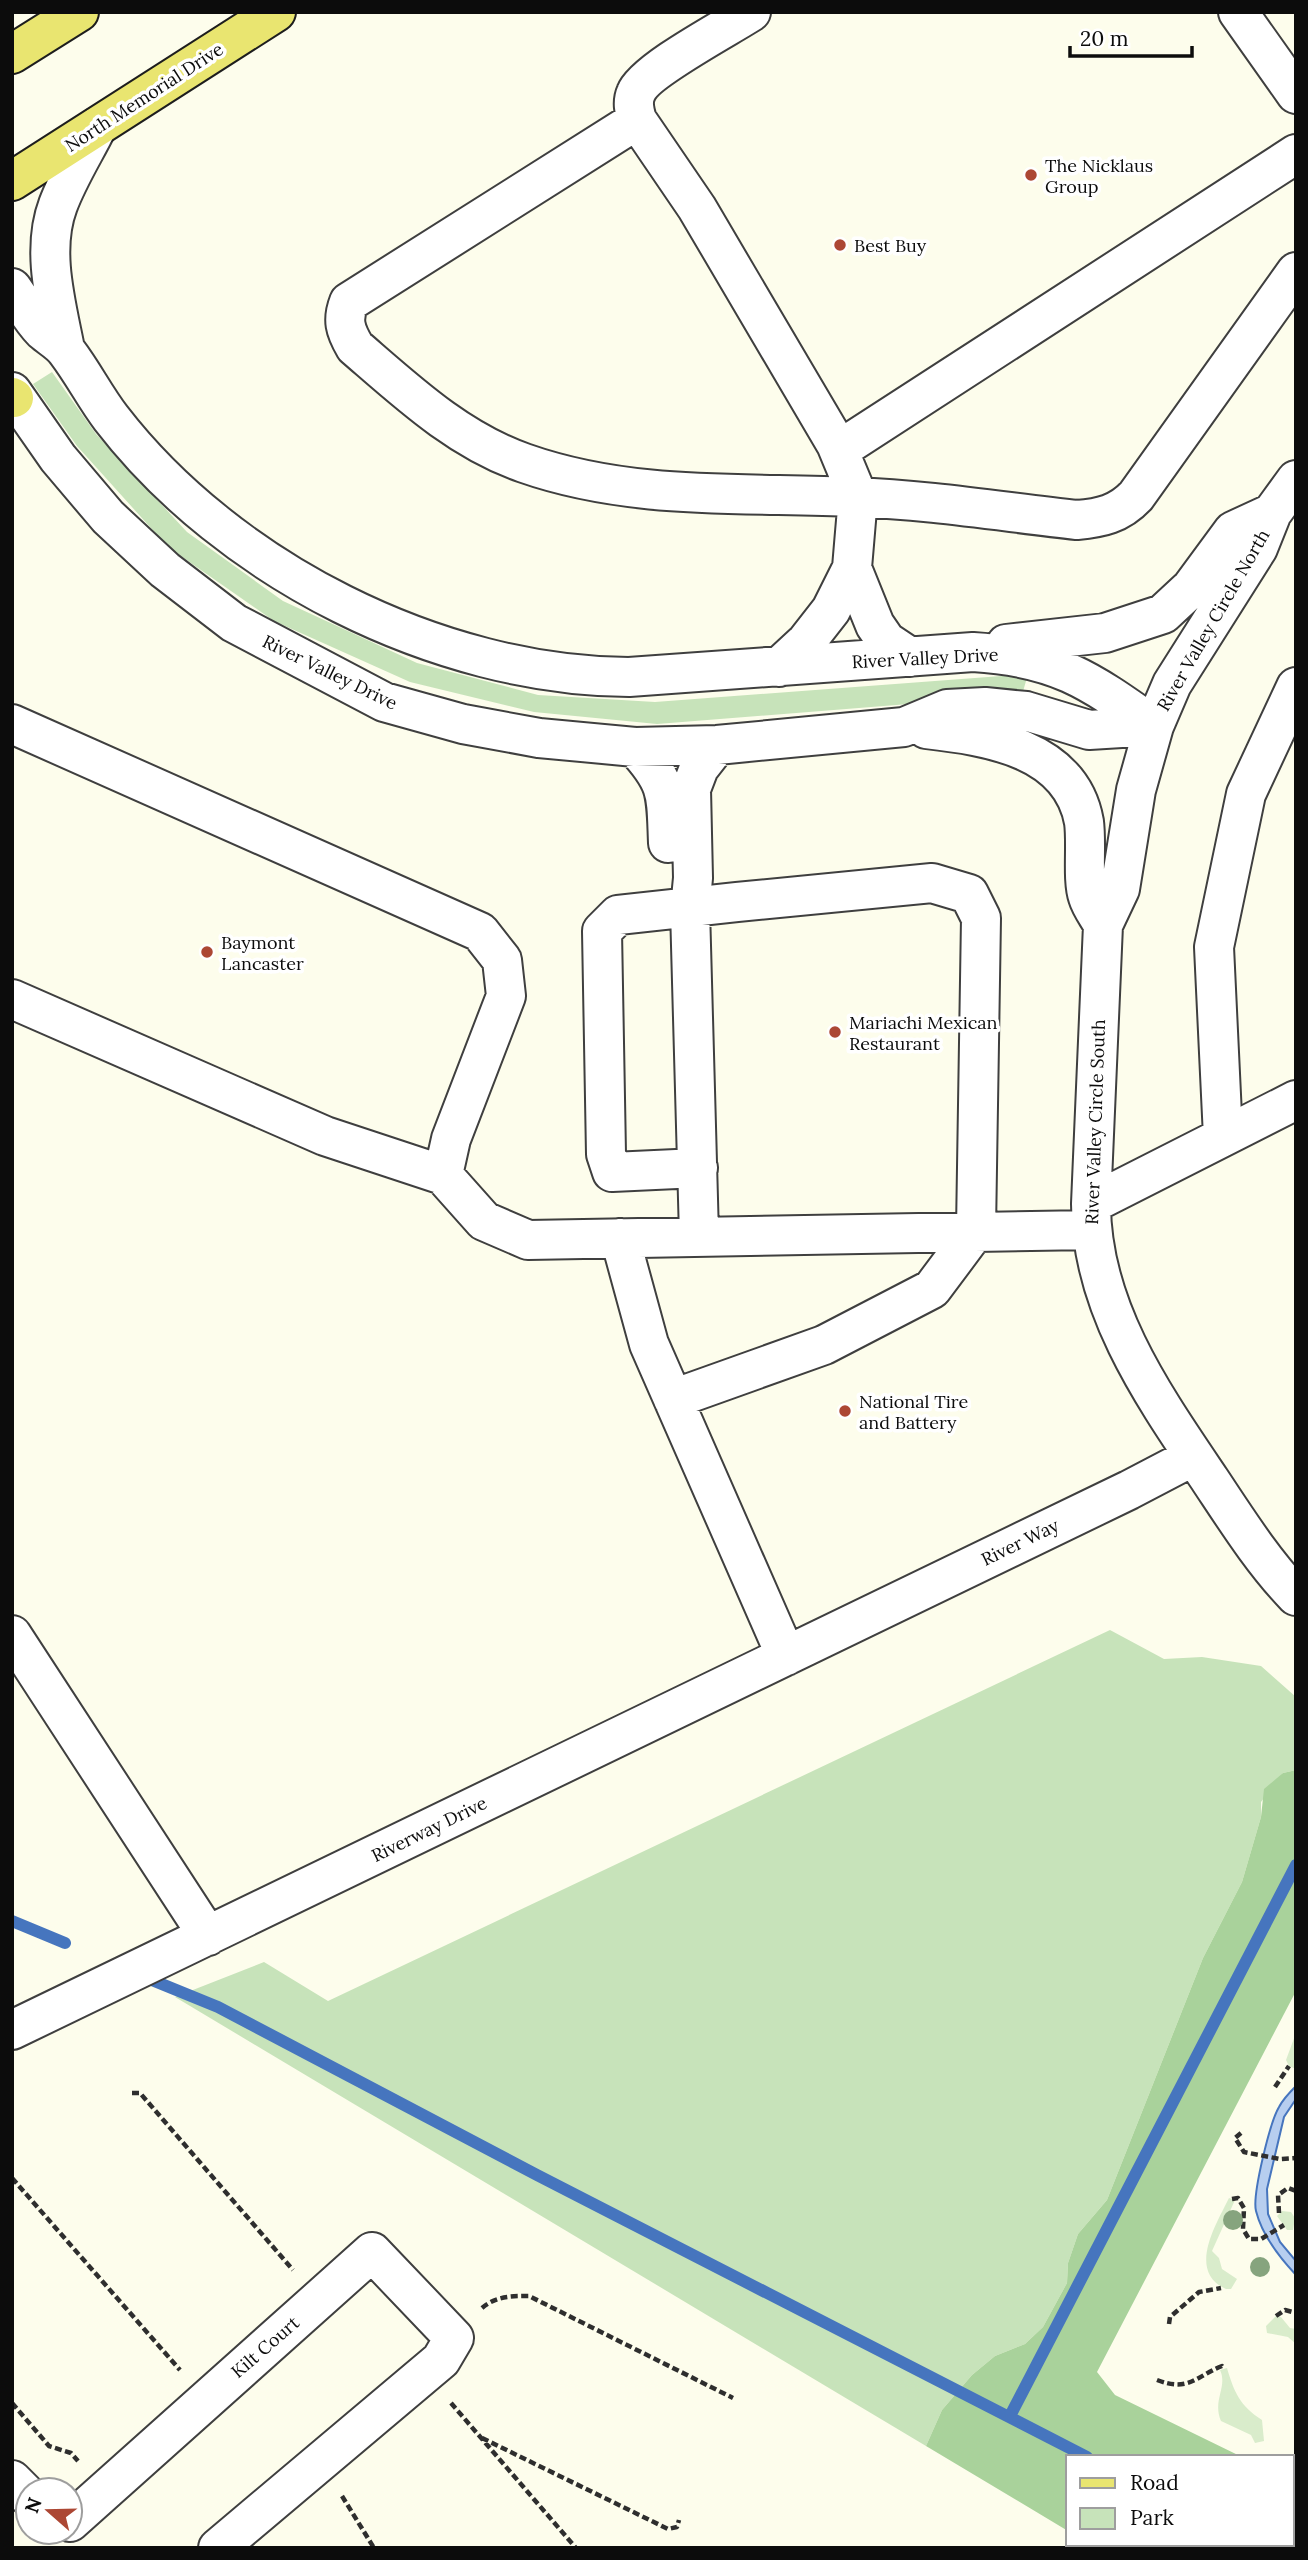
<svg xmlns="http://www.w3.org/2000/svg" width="1308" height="2560" font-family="Lora,serif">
<rect width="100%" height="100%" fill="#fdfdec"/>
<path fill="#c7e3ba" d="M52,372L96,434L187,532L283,601L417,663L538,695L655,702L1028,674L1022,695L657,724L534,712L410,682L274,621L168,547L77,446L33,384Z
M1110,1630L1164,1659L1202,1657L1261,1666L1296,1697V1770L1283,1773L1261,1802V1817L1242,1882L1203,1958L1107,2200L1078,2234L1068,2263L1067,2283L1043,2327L1025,2344L995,2356L972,2375L942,2410L926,2446L175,1997L264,1962L328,2001Z"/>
<path fill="#a9d29b" d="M1296,1770V1991L1097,2372L1115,2395L1242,2457H1068V2531L926,2446L942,2410L972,2375L995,2356L1025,2344L1043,2327L1067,2283L1068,2263L1078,2234L1107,2200L1203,1958L1242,1882L1261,1817L1264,1789L1283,1773Z
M1292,2481L1296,2483V2548H1096L1090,2544H1292Z"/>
<path fill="#d9eccb" d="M1296,2033V2069L1289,2066L1286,2060Z
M1229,2198L1235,2200L1212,2251L1219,2258L1222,2269L1237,2279L1231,2289H1226C1186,2271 1217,2223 1229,2198Z
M1282,2211L1291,2212L1295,2218L1293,2230H1287L1277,2216Z
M1276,2316L1281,2317L1290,2328L1296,2329V2344L1288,2337L1267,2333L1266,2326Z
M1227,2368C1234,2392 1240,2406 1262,2420L1264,2441L1255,2443L1251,2435L1221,2421C1212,2400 1228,2387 1220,2370Z"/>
<path fill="#b7ceef" stroke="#4675be" stroke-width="2" d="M1296,2086V2099L1284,2117L1267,2189L1268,2214L1280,2242L1296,2261V2275C1279,2257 1262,2235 1256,2211C1252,2195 1270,2122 1279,2107C1283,2099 1290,2092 1296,2086Z"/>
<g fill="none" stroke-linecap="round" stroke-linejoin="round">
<path stroke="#4675be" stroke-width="12" d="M12,1921L65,1943
M142,1976L218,2007L537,2175L1087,2457
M1010,2416L1296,1865
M1248,2544L1255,2548"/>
<g stroke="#3f3f3f" stroke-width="42">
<path id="minor" d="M751,12C728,27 644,71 636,93C632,102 634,110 637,120L697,208L836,444L858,497L852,568L831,610L806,642L779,667
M1238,12L1296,94
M637,120L349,302C342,320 345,330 355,347C407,392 458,440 524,463C632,501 744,492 855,497C929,500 1004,512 1077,520C1101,518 1119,514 1136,496L1296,272
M12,288C22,302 31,319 43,331C51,338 61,343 67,352C83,373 95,397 111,418C228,570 438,676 629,677L973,652C1056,657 1088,679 1154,726
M65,349C56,303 41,250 58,205C68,178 84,153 97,127
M12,392L58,458L108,517L165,570L234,623L384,702L463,724L539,738L635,747L717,745L904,727L947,709L985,707L1026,711L1089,730L1154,726
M839,450L1296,154
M1296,480L1272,513L1258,548L1172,684L1154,726L1136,790L1120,889L1103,925L1091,1204C1091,1308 1154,1397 1210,1480C1236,1519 1263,1562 1296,1596
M852,568L875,625L886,641L910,657
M1006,644L1105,633L1163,614L1191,588L1233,531L1272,513
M12,724L480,932L502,960L506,996L451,1139L443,1175
M926,729C987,736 1071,748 1084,822C1087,844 1082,880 1088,897C1091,907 1099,917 1103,925
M635,747C669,784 666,794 668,843
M12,999L325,1136L443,1175L484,1221L528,1240L1091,1230
M1223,1137L1214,947L1246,794L1296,687
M1091,1204L1296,1100
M699,1235L690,909L693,878L691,789L699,768L717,745
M620,1238L649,1344L786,1656
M673,1399L824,1345L932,1289L976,1230L981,918L969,894L932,883L737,902L618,915L602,931L606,1154L612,1172L698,1168
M12,1635L208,1936
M12,2030L1129,1490L1194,1456
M12,2480L28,2496
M70,2522L372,2252L454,2338L441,2360L218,2548"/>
</g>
<g stroke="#1d1d1d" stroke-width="42">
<path id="major" d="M12,54L79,12
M12,181L276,12
M12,397L14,398"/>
</g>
<path stroke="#2e2e2e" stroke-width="4.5" stroke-dasharray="7 3.5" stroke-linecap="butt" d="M1275,2087L1289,2066
M132,2093H140L293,2270
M1241,2133L1235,2138L1244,2152L1280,2159L1296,2158
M12,2178L180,2370
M1232,2199L1238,2198L1244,2208L1243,2229L1249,2239H1261L1284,2225
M1279,2213L1278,2195L1288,2188L1296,2191
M482,2308C496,2296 511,2296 529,2296L733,2398
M1276,2316L1285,2310L1296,2313
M1169,2324L1170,2317L1199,2292L1221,2288
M1157,2380C1189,2392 1195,2377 1222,2366L1224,2369
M12,2403L49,2446L71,2453L78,2461
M451,2403L576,2548
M482,2438L668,2529L677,2527L679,2520
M342,2496L374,2548"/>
<use href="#minor" stroke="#fff" stroke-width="38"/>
<use href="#major" stroke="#e9e570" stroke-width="38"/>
</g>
<g fill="#86a47e">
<circle cx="1233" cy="2220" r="10"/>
<circle cx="1260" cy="2267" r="10"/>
</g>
<g fill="#ac4734" stroke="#fff" stroke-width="2.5">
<circle cx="1031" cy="175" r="7"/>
<circle cx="840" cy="245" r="7"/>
<circle cx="207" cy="952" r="7"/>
<circle cx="835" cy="1032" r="7"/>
<circle cx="845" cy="1411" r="7"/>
</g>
<g text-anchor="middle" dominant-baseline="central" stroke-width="7" stroke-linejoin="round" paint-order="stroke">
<g font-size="18" fill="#0c0c0c" stroke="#fff">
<text transform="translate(144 97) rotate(-33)">North Memorial Drive</text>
<text transform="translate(1213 620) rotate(-60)">River Valley Circle North</text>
<text transform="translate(925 658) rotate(-3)">River Valley Drive</text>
<text transform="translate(330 672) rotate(26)">River Valley Drive</text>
<text transform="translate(1095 1122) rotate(-88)">River Valley Circle South</text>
<text transform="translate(1020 1542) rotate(-26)">River Way</text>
<text transform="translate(429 1829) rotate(-26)">Riverway Drive</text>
<text transform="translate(265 2347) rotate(-41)">Kilt Court</text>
</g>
<g font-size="18" fill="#0c0c0c" stroke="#fff" text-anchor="start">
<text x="1045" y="165">The Nicklaus<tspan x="1045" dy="21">Group</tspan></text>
<text x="854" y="245">Best Buy</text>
<text x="221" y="942">Baymont<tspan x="221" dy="21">Lancaster</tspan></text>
<text x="849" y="1022">Mariachi Mexican<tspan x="849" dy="21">Restaurant</tspan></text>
<text x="859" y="1401">National Tire<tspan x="859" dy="21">and Battery</tspan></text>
</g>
</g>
<rect width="1308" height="2560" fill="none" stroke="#0c0c0c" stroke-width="28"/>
<rect x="1066" y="2455" width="228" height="91" fill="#ffffff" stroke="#9e9e9e" stroke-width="2"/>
<rect x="1080" y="2478" width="35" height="10" fill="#e9e570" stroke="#9e9e9e" stroke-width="2"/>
<text x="1130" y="2490" font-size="21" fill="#0c0c0c">Road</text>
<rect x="1080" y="2508" width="35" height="21" fill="#c7e3ba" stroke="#9e9e9e" stroke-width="2"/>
<text x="1130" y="2525" font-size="21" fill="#0c0c0c">Park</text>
<g transform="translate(49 2511) rotate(290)"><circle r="33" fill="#ffffff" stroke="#9e9e9e" stroke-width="2"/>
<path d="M0-5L12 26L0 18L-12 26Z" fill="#ac4734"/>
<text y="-10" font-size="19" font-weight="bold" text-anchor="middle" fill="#0c0c0c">N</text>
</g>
<path d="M1070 46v10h122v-10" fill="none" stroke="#0c0c0c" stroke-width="3.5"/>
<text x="1080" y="46" font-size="21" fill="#0c0c0c" stroke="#ffffff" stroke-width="5" paint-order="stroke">20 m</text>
</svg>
